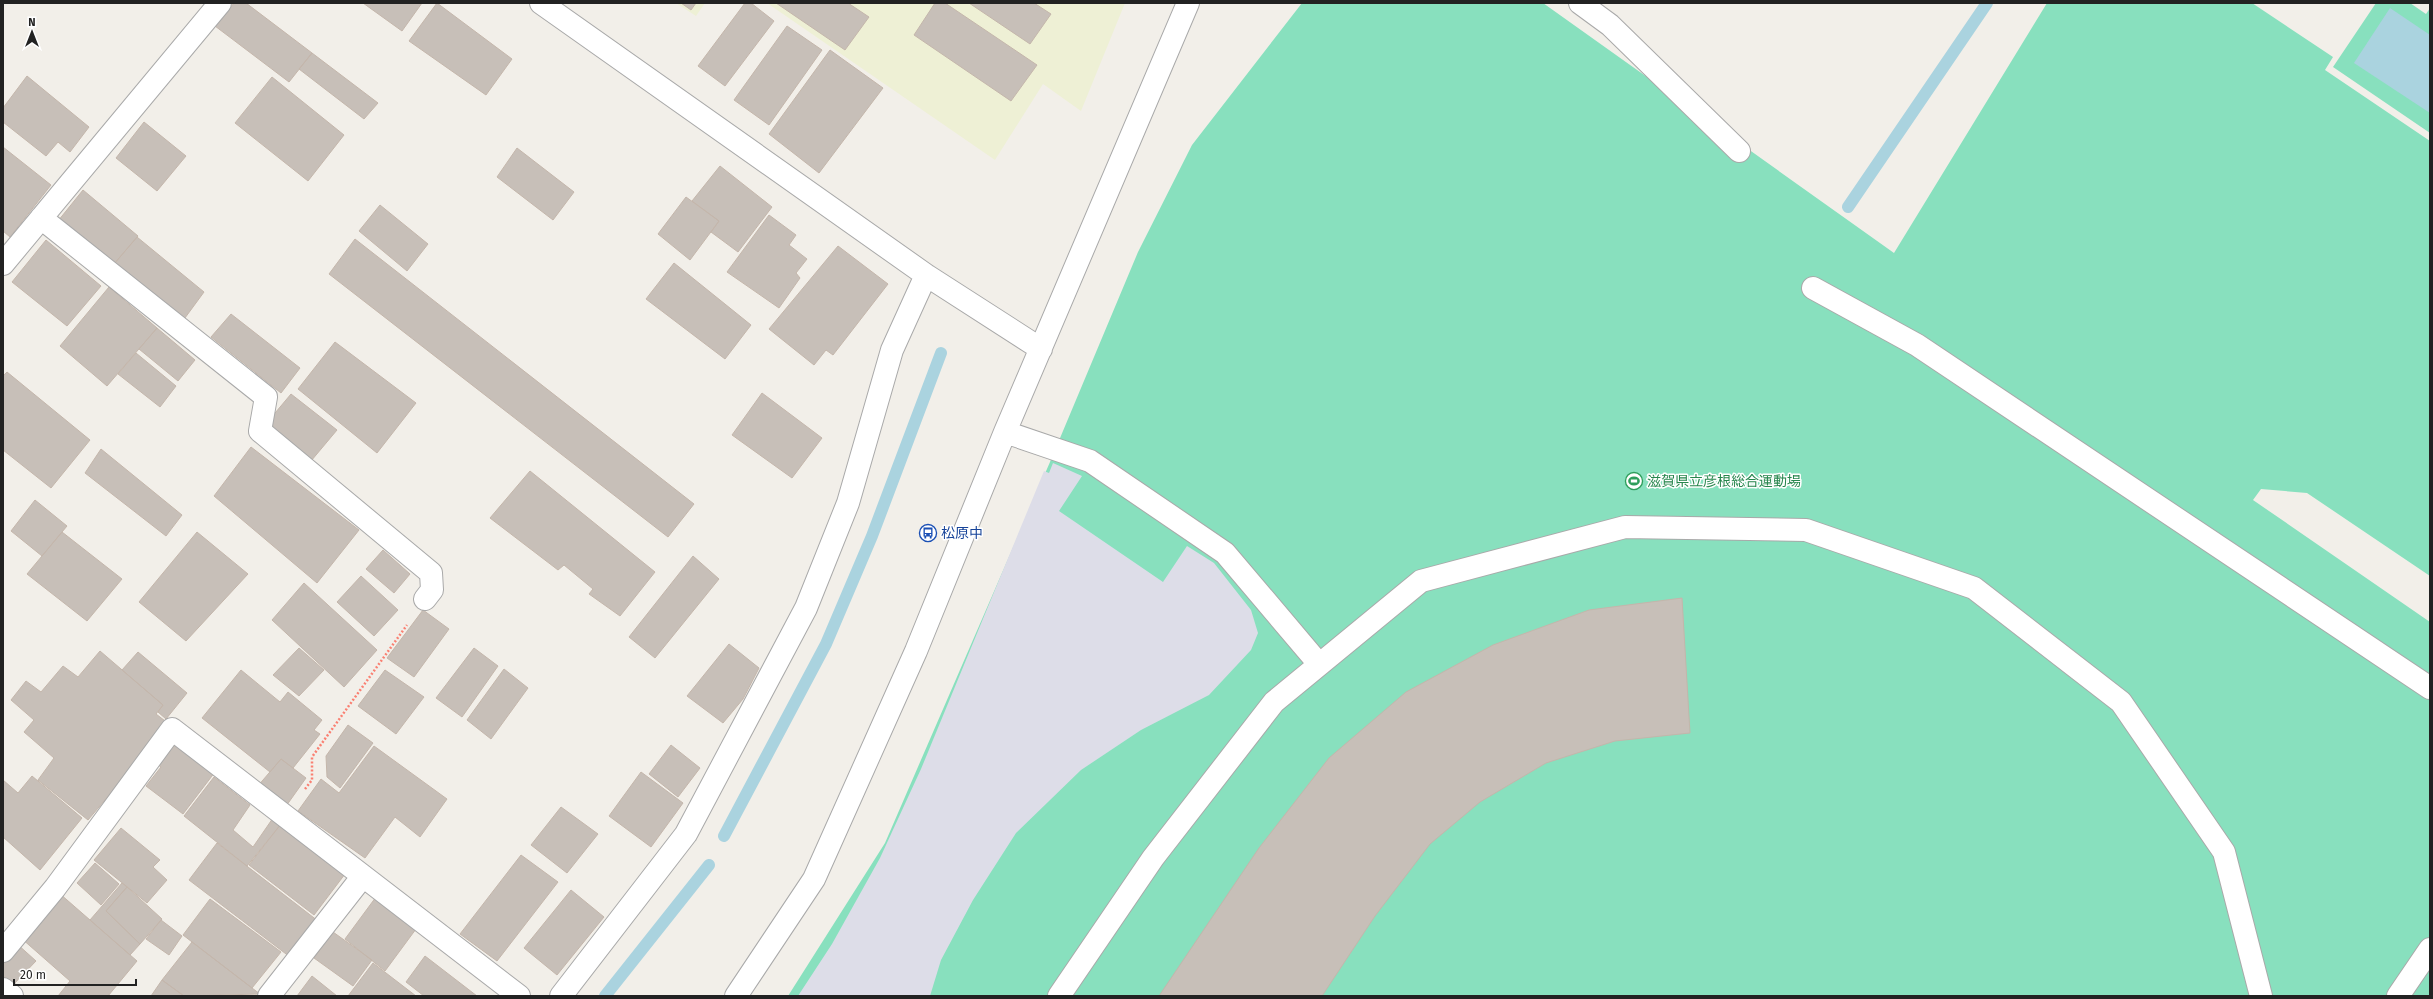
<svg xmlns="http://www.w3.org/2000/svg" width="2433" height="999" font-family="'Fira Sans','Noto Sans JP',sans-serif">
<rect width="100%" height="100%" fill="#f2efe9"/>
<path fill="#eef0d5" d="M676,3H705L696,16Z
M767,3H1125L1081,111L1043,84L995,160Z"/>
<path fill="#88e0be" d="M1302,3H1543L1894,253L2047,3H2252L2333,57L2325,70L2430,141V576L2307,493L2261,489L2253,500L2430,622V996H788L885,843L1050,462L1138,252L1192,145Z
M2376,3H2410L2426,14L2430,8V133L2333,67Z"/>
<path fill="#dddde8" d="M1053,463L1082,476L1059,511L1163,582L1187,546L1214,563L1251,610L1258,633L1251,650L1209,695L1141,730L1081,770L1016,833L973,900L941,960L930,996H798L832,944L880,858L921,769L1044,471L1049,473Z"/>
<path fill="#aad3df" d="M2390,8L2430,35V113L2354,63Z"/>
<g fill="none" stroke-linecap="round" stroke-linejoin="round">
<path stroke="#aad3df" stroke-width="12" d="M1848,207L1987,3
M724,836L826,644L872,536L941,353
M605,996L709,865"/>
</g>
<path fill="#c7bfb8" stroke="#c4b6ab" d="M234,3H246L312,53L289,82L215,26Z
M363,3H422L402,31Z
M437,3L512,59L486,95L409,41Z
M681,3H696L691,10Z
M745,3H751L774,21L725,86L698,66Z
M776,3H848L869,17L845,50Z
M935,3H945L1037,65L1011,101L914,35Z
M969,3H1034L1051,14L1030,44Z
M787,26L822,50L769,125L734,100Z
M830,50L883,88L819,173L769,134Z
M312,53L378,103L364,119L299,69Z
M27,76L89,127L70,152L58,142L46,156L3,122V108Z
M272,77L344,135L308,181L235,123Z
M144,122L186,156L157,191L116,158Z
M3,147L51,185L10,237L3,231Z
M517,148L574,192L553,220L497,177Z
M720,166L772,207L738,252L711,232L719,221L692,201Z
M83,190L138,236L114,264L58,221Z
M686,197L719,221L690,260L658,234Z
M380,205L428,244L407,271L359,231Z
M769,215L796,235L789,245L807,259L796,273L800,278L779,308L727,272Z
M137,237L204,292L182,322L114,264Z
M355,239L694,504L668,537L329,274Z
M46,240L101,286L67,326L12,282Z
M838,246L888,284L833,355L826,350L814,365L769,329Z
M674,263L751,325L725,359L646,299Z
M109,287L157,328L107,386L60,346Z
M231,314L300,368L281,393L211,337Z
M157,328L195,360L178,381L139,349Z
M335,342L416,403L377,453L298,389Z
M136,353L176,386L160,407L118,374Z
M7,372L90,440L51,488L3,450V376Z
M762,393L822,438L792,478L732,435Z
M291,394L337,430L311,461L265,425Z
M251,447L359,530L317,583L214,496Z
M101,449L182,515L166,536L85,473Z
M530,471L655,572L620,616L589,594L593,589L564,565L558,570L490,518Z
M35,500L67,526L42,556L11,531Z
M62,532L122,579L87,621L27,574Z
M197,532L248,574L186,641L139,602Z
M383,550L410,574L394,593L366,569Z
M693,556L719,579L655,658L629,637Z
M361,576L398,610L374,636L337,602Z
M304,583L377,650L344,687L272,620Z
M1682,598L1690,733L1615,741L1546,763L1480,802L1430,844L1375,916L1322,996H1159L1259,848L1329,758L1406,692L1493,645L1589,610Z
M423,610L449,629L414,677L387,658Z
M729,644L759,668L743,699L723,723L687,696Z
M299,648L324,670L299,696L273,675Z
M474,648L498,666L462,717L436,698Z
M100,651L163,705L156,714L169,724L88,820L38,780L54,758L24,732L34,720L11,700L26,681L41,692L63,666L78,677Z
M138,652L187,693L166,719L158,712L163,705L122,670Z
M504,669L528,688L491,739L467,720Z
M241,670L280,702L288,692L322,720L314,730L320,734L293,768L281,759L270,772L202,718Z
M385,670L424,697L396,734L358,706Z
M348,725L373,743L340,788L327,777L326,756Z
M175,742L215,772L183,814L146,786L161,767L157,764Z
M671,745L700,768L678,797L649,774Z
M374,746L447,799L420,837L395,817L365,858L298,811L321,779L339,793Z
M281,759L306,778L284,809L257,787Z
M641,772L683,803L651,847L609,816Z
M32,776L82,818L40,870L3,837V780L18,793Z
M214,777L250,805L233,830L253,847L273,818L281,824L247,866L184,816Z
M561,807L598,834L567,873L531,845Z
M281,824L345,874L314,915L249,865Z
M121,828L160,860L153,867L167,880L147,903L94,860Z
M217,843L318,921L290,957L189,880Z
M521,855L558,882L497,961L460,934Z
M95,863L119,884L101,905L77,883Z
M122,883L127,887L106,911L140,944L130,955L90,920Z
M127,887L162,919L140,944L106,911Z
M571,890L604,917L557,975L524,948Z
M59,893L137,961L108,996H58L70,981L21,938Z
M376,897L416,929L385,971L345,939Z
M210,899L281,952L252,988L183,935Z
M161,920L182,936L169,955L146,939Z
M333,932L372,960L353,986L314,958Z
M192,942L252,988L260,994L184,996L162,980Z
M16,943L36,961L13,985L3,977V958Z
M425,956L477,996H424L406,982Z
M373,963L416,996H348Z
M312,976L337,996H297Z
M162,980L184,996H151Z"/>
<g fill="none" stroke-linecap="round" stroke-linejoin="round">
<g stroke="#a9a9a9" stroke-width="24">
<path id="minor" d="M541,3L926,275L1041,349
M1580,3L1610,25L1739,151
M41,218L266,397L260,431L431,573L432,590L425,599
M3,264L220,3
M1813,288L1917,345L2430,688
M1005,432L1090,461L1225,553L1319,664
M3,951L55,888L172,729L519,996
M3,989L12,996
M269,996L363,876
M561,996L686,834L806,608L848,503L892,350L926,275
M736,996L814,879L916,651L1005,432L1188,3
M1059,996L1153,858L1274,702L1421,581L1625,527L1806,530L1974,588L2121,702L2224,852L2261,996
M2398,996L2430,949"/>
</g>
<path stroke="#fa8072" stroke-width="2.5" stroke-dasharray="2 2" stroke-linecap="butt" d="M305,789L312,780V757L407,625"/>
<use href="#minor" stroke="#fff" stroke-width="22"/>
</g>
<defs>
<g id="stadium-ring" transform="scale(0.9)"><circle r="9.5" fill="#fff" stroke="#2e9e5b" stroke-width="1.5"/><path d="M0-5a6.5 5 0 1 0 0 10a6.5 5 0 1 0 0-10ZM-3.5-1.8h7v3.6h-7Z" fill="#2e9e5b"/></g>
<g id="bus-ring" transform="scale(0.9)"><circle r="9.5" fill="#fff" stroke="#1a4fb4" stroke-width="1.5"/><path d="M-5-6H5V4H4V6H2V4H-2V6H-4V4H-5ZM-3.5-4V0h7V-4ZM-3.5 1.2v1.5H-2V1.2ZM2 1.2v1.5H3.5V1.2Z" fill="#1a4fb4"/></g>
</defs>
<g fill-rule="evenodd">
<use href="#stadium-ring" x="1634" y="481"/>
<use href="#bus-ring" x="928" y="533"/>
</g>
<g text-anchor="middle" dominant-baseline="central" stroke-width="3" stroke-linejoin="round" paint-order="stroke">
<g font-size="14" fill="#27864d" stroke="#fff" text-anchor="start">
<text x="1647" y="481">滋賀県立彦根総合運動場</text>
</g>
<g font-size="14" fill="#164399" stroke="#fff" text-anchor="start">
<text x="941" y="533">松原中</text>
</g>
</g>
<rect width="2433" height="999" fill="none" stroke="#222222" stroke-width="8"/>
<g transform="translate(32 32)" stroke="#ffffff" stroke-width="3" paint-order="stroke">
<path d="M0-3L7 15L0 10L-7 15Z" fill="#222222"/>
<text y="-6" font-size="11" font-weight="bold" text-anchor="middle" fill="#222222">N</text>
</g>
<path d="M14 979v6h122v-6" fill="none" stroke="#222222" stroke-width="2"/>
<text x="20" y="979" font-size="12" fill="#222222" stroke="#ffffff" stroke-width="3" paint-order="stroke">20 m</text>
</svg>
